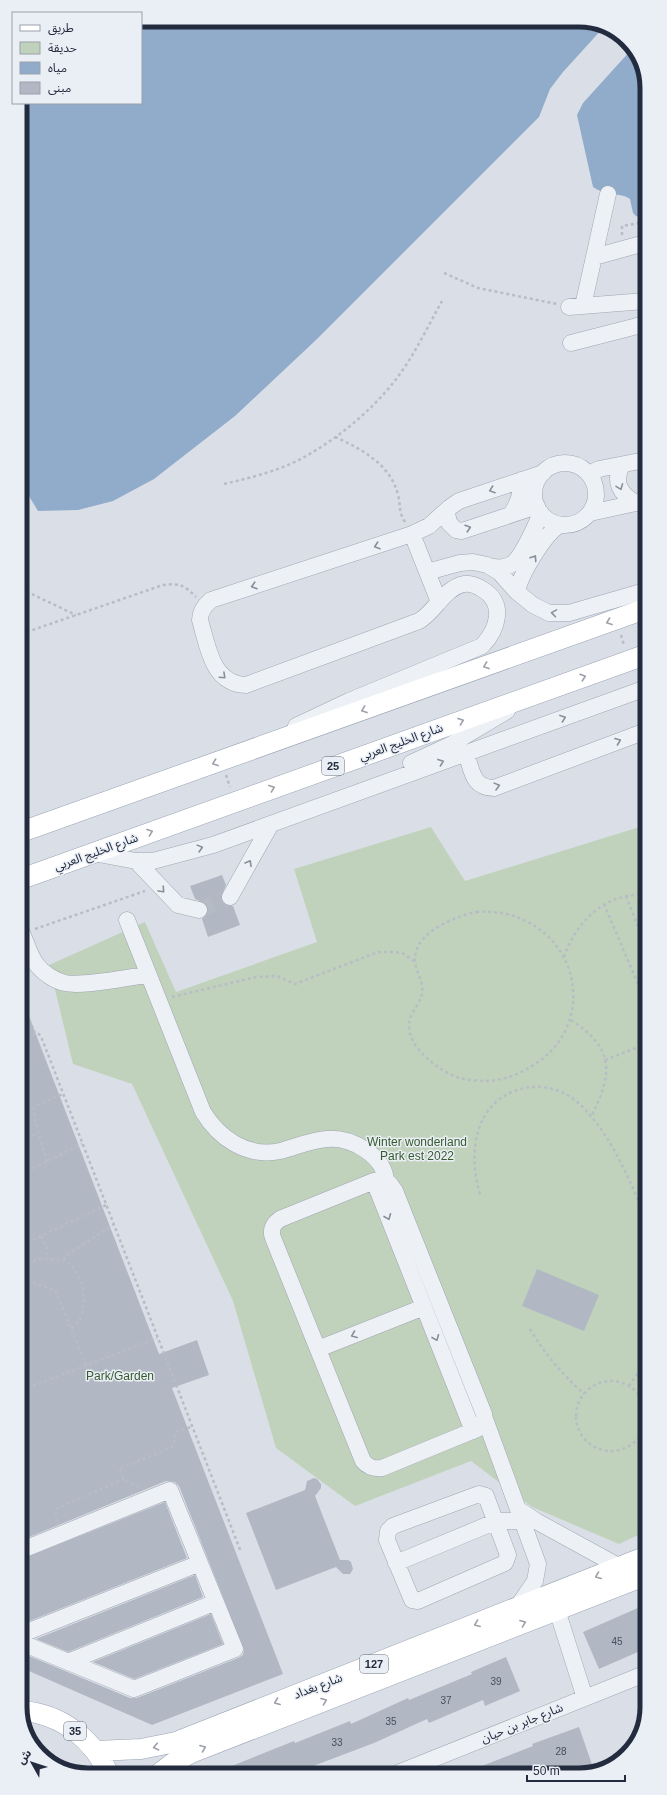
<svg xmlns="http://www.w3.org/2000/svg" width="667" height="1795" font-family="Helvetica,'Noto Sans Arabic',sans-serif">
<rect width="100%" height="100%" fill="#dadfe7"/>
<path fill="#c0d2bb" d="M646,825L647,1531L619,1544L532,1507L471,1461L355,1506L276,1448L233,1301L132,1084L73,1064L49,965L145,922L176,992L317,942L294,869L431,827L465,881Z"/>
<path fill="#91abcb" d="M583,20L603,28L563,72L550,89L539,117L316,340L235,416L154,479L113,501L78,510L38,511L21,483L20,103H141V24Z
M631,50L645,70V218L636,216L633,213L630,199C620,192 605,196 593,187L577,115L583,103Z"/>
<path fill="#b1b8c4" d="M222,875L226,885L221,897L222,901L226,905L233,906L240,925L208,937L202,919L208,913V907L205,903L195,899L190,886Z
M22,998L159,1354L197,1340L209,1375L172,1388L283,1674L152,1725L22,1668V1653L130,1698H137L238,1658L243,1655L244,1650L179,1486L175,1482L166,1481L22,1540Z
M537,1269L599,1295L584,1331L522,1306Z
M314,1478L317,1479L321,1484V1488L315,1496L340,1560H348L351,1562L353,1569L350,1574H343L336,1567L276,1590L246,1513L305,1490L307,1481Z
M165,1502L187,1558L22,1624V1559Z
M195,1575L203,1597L68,1652L36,1639Z
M647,1604V1648L599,1669L583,1632Z
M211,1614L223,1644L134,1679L93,1662Z
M506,1657L520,1691L485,1706L483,1700L429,1723L427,1719L374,1743L292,1774H212L294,1741L295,1743L350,1721L351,1724L408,1698L409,1700L472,1674L471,1672Z
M579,1727L595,1773H464L533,1746L532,1744Z"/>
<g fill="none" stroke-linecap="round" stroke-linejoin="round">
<path stroke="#b5bbc5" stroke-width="16" stroke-dasharray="16 8" stroke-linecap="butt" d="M199,910L230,897"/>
<g stroke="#9fa6b1" stroke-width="17">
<path id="minor" d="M594,257L645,243
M583,306L608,194
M569,307L645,301
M571,343L645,324
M534 494a31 31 0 1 1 62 0a31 31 0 1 1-62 0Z
M622,465C613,482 620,494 636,503
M589,474L599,469L645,460
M449,508L447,513L449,523L456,530L462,531L537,506
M590,513L645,501
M511,514C518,504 522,494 521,480
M412,534L439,602
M493,567C500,568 506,568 512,564C522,557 536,525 541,513
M427,572L460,563L473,562L487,565L499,572L517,592L533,605L549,613H569L645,591
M517,592C520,575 545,533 560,525
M296,726L349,701L482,646C498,629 506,603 482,589C477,586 470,583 464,584C444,588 435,612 419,621L246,685C212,684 208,647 200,620C200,611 205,605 211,600L412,534L429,526L449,508L459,501L543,473
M466,753C472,770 472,788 494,788L646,731
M411,763L450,745L507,711
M93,853L136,861H153L213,845L646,688
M136,861L178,905L199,910
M230,897L271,824
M127,920L203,1112C219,1138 247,1158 280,1151C296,1147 311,1140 327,1139C352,1137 385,1156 386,1182
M21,931C27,943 29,955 37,965C43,973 55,981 65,983C83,987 128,977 148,975
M382,1180L390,1184L395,1191L484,1414C485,1421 483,1425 477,1429L382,1468C373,1469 368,1467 363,1461L273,1238C270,1230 273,1224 280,1219L374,1181Z
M374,1181L473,1431
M318,1349L424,1307
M485,1419L538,1564L535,1581L516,1609
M479,1494L486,1496L508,1555L505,1563L418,1601L412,1600L387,1540L388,1531L393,1526Z
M518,1509L536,1521L620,1567
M22,1550L170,1490L235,1649L134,1689L22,1643
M396,1563L497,1521H523
M557,1610L585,1698
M22,1634L200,1563
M68,1662L216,1602
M398,1773L647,1673"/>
</g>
<g stroke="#99a3b4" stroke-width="21">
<path id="major" d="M21,832L645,609
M21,879L645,655
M22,1711C62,1714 94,1740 109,1775
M96,1751L141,1749L176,1742L647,1556
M157,1775L173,1763L191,1753L647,1575"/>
</g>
<path stroke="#b8bdc5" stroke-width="2.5" stroke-dasharray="3 3" stroke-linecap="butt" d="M622,235V226L645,222
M444,273L478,288L557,304
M335,437C362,449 391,465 398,495C401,506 398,511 405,522
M224,484C249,478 274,472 297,461C335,441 371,412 397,378C415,354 428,326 442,301
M21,589L76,615
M21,634L163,585C180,583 184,585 196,597
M621,635L624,645
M226,775L230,787
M626,896L646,946
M604,904L646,1003
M476,912C494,911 510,913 526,921C586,951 590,1032 532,1066C518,1075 503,1080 487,1081C478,1081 468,1080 460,1078C440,1072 409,1048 409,1027C408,1013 420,1006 422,993C424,981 416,973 415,961C413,933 454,917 476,912Z
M35,929L145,891
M564,957C576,921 606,892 646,895
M172,997L256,977L277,976L295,984L378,952H396L404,954L414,961
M21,1005H23L35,1033
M571,1020C615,1049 613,1073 591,1117
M21,1040L31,1035L39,1034L42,1039L241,1552
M605,1060L646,1044
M22,1142L38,1132
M47,1162L38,1132L33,1109L37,1105L63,1094
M22,1174L82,1144
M480,1194C467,1152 475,1098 525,1088C540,1085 556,1088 569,1096C604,1118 632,1183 646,1221
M41,1236L47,1249L48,1260
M22,1245L106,1205
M64,1260L67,1255L113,1225
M22,1266L38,1259L64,1260L71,1264L82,1283L84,1298L82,1314L78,1323L71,1329
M22,1284L27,1281L55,1290L86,1365
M530,1329C545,1354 562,1374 584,1394
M576 1416a35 35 0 1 1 70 0a35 35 0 1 1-70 0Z
M629,1386L646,1361
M22,1390L157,1338
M139,1487L124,1479L119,1469L172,1447L174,1443L175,1432L191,1427
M57,1521L55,1511L58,1508L124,1479"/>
<use href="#minor" stroke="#edf0f5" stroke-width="16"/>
<use href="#major" stroke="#fff" stroke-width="20"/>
</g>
<defs><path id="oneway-chevron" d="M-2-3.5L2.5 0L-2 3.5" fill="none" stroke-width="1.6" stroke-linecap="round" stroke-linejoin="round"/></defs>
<g stroke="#888e9a">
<use href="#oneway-chevron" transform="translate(620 487) rotate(69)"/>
<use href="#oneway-chevron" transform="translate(492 490) rotate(161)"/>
<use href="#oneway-chevron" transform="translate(468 528) rotate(-17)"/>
<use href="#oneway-chevron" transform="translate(377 546) rotate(162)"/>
<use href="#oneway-chevron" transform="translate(534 558) rotate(-56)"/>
<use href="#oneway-chevron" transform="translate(254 586) rotate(162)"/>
<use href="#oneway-chevron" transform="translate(554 613) rotate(-171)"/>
<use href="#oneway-chevron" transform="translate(223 676) rotate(43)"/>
<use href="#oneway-chevron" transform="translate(563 718) rotate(-20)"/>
<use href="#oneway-chevron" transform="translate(618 741) rotate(-21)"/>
<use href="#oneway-chevron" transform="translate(441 762) rotate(-20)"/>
<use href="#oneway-chevron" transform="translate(497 786) rotate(-15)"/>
<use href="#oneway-chevron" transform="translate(200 848) rotate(-15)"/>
<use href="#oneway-chevron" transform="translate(249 863) rotate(-60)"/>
<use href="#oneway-chevron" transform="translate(162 890) rotate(47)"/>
<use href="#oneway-chevron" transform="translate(388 1217) rotate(68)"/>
<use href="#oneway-chevron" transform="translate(354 1335) rotate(158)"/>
<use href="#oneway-chevron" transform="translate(436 1338) rotate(68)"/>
</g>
<g stroke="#9ca0a8">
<use href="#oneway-chevron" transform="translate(609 622) rotate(160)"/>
<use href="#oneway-chevron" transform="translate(486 666) rotate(160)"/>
<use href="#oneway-chevron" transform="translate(583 677) rotate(-19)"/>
<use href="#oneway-chevron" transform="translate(364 710) rotate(160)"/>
<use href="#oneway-chevron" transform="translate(461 721) rotate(-20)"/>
<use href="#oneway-chevron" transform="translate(215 763) rotate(160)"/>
<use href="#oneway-chevron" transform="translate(272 788) rotate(-20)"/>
<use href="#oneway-chevron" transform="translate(150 832) rotate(-20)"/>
<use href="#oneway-chevron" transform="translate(598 1576) rotate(158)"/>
<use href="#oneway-chevron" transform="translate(523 1623) rotate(-21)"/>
<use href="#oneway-chevron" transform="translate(477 1624) rotate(159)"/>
<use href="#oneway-chevron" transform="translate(324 1701) rotate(-21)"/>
<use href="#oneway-chevron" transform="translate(277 1702) rotate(159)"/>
<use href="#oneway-chevron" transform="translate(156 1747) rotate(168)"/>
<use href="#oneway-chevron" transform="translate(203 1748) rotate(-21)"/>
</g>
<g text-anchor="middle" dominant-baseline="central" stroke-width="3" stroke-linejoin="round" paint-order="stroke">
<g font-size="10" fill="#464f60">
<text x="617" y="1641">45</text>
<text x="496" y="1681">39</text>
<text x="446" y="1700">37</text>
<text x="391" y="1721">35</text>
<text x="337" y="1742">33</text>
<text x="561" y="1751">28</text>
</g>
<g fill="#eaeef5" stroke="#5f6675" stroke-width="1">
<rect x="322" y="757" width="22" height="18" rx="3"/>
<rect x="360" y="1655" width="28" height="18" rx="3"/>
<rect x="64" y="1722" width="22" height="18" rx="3"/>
</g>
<g font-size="11" font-weight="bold" fill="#232c3e">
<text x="333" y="766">25</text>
<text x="374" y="1664">127</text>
<text x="75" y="1731">35</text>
</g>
<g font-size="12" fill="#232c3e" stroke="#eaeef5">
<text transform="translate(401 742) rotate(-20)">شارع الخليج العربي</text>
<text transform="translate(96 852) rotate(-20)">شارع الخليج العربي</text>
<text transform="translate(318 1686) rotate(-21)">شارع بغداد</text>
<text transform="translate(522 1723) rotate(-22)">شارع جابر بن حيان</text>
</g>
<g font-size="12" fill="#365b2f" stroke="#eaeef5">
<text x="417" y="1142">Winter wonderland<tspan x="417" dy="14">Park est 2022</tspan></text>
<text x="120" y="1376">Park/Garden</text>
</g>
</g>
<path d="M0 0H667V1795H0ZM88 27H579A61 61 0 0 1 640 88V1707A61 61 0 0 1 579 1768H88A61 61 0 0 1 27 1707V88A61 61 0 0 1 88 27Z" fill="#eaeef5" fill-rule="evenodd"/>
<path fill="none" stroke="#232c3e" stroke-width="5" d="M88 27H579A61 61 0 0 1 640 88V1707A61 61 0 0 1 579 1768H88A61 61 0 0 1 27 1707V88A61 61 0 0 1 88 27Z"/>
<rect x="12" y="12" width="130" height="92" fill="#eaeef5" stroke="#9aa0ac"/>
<rect x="20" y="25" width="20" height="6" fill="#ffffff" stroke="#9aa0ac"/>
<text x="48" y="32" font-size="12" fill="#232c3e">طريق</text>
<rect x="20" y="42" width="20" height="12" fill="#c0d2bb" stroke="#9aa0ac"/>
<text x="48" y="52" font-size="12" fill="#232c3e">حديقة</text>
<rect x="20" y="62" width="20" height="12" fill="#91abcb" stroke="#9aa0ac"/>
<text x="48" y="72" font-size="12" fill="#232c3e">مياه</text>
<rect x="20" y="82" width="20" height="12" fill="#b1b8c4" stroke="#9aa0ac"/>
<text x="48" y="92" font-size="12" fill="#232c3e">مبنى</text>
<g transform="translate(32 1763) rotate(309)" stroke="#eaeef5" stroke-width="3" paint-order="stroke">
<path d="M0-3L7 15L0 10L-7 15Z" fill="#232c3e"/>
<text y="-6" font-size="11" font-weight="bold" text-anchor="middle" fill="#232c3e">ش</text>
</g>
<path d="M527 1775v6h98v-6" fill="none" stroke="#232c3e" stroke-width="2"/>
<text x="533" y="1775" font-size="12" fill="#232c3e" stroke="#eaeef5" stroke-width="3" paint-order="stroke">50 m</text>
</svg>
